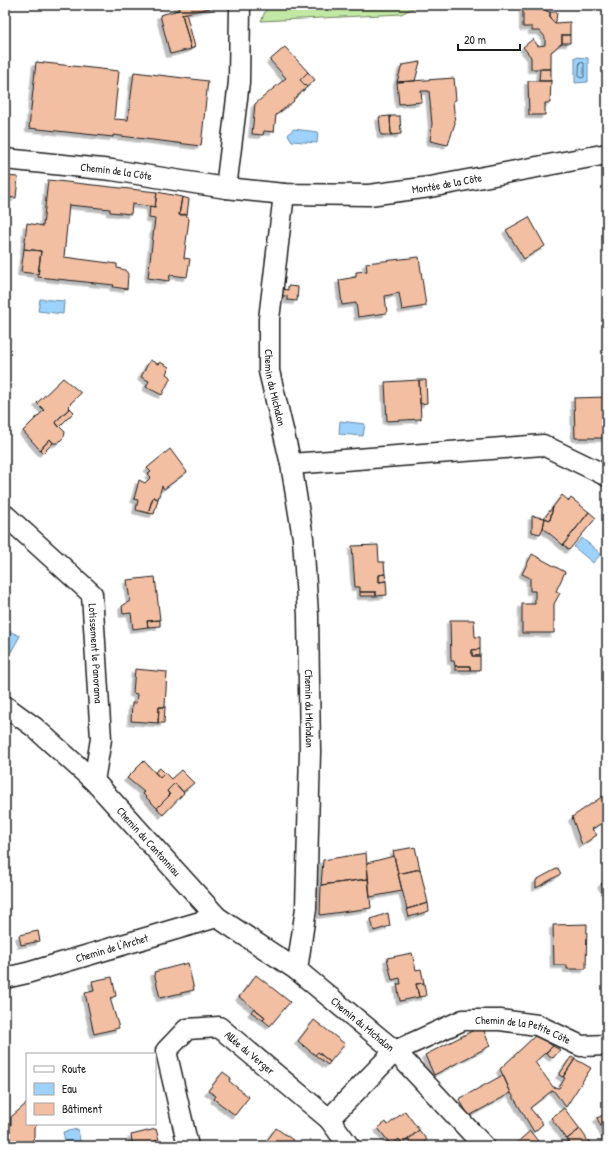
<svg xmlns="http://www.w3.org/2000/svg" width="612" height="1151" font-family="'Patrick Hand',sans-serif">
<defs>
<filter id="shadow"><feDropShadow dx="-3.5" dy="3.5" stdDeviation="0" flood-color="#0004"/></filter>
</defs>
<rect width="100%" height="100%" fill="#fff"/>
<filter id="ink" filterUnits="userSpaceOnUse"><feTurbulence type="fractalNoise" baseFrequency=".025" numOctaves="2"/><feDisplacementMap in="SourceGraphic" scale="8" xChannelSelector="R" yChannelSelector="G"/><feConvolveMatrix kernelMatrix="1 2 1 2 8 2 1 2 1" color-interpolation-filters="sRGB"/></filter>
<g filter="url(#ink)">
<path fill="#c2e9a4" stroke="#6f8260" d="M268,5H420L401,14L261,21Z"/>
<path fill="#9cd2fb" stroke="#6989a2" d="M575,57L588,58V82L575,83Z
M293,129L318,132L317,143L292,141L288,135Z
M40,299L64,301L63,314L38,311Z
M340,421L365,424L363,436L339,434Z
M582,538L601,554L593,563L574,547Z
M5,629L20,636L11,652L5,649Z
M78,1129L81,1146H66L63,1132Z"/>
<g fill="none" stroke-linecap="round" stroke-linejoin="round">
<path stroke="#4f6575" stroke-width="1" d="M580,62L584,63V77L582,78L579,77Z"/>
</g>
<path fill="#f2bfa3" stroke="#1c1c1c" filter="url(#shadow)" d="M177,5H215V7L182,14L191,49L170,54L160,15L179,10Z
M523,5H546V11L550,12V18L555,23L570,22V35H562V43L551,52V69H531V57L523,47L533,39L538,46L545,45V37L540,31H532V27H523Z
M550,12H557L556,21L555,23L550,18Z
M186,13L195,47L191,49L182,14Z
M562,35H570V43H562Z
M285,47L308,72L300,80L307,87L293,100L294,101L276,115L274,132L264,131L263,135L252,134L255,104L286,78L270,60Z
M36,62L119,71L114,119L128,120L134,72L208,81L201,146L113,135V137L29,128Z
M420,62L415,81L397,82L402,65Z
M540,69H551V81H539Z
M308,72L315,80L307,87L300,80Z
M454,78L456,100L453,101L455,123L448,145L430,141L432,124L429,91H421L422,102L399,104L397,82Z
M528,81H551L550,103H545V115H529Z
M390,116L391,135H381L379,117Z
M390,116H400L401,134L391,135Z
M5,176L18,177L16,198L5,197Z
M48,180L157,192L155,207L132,204L131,214L110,212V209L69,205L64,257L117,264V268L125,270L128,274L127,289L113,287L114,285L38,277L41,251L24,249L27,223L43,226Z
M157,192L182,197L179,215L185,214L189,219L184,258L190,259L187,277L170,275L169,281L148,278L155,219L149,218L150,206L155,207Z
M182,197L189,199L187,215H179Z
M529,217L545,246L524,259L506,230Z
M24,249L41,251L38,274L21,272Z
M419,257L426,306L402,310L399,293L385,296L387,313L358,317L356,303L342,305L339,280L356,277V272L367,271L366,263Z
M288,286L298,287L297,301L287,300V296H280L281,289L288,290Z
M150,360L158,364L160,362L169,367L166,374L171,377L162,395L146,387L149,381L141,377Z
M63,378L81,393L68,406L70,408L55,422L65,432L64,437L58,443H53L50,439L40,450L23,431L44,410L37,403Z
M419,380L421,419L387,421L385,382Z
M419,380H426L427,403L420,404Z
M607,397V438H575L574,398Z
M70,408L74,412L59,427L55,422Z
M50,439L53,443L43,453L40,450Z
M170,449L187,472L164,489L162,486L158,499L153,497L148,513L136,510L138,500L134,499L139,480L145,483L151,477L148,474L151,472L147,468Z
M562,495L569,501L571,498L589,512L563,545L543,528L545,518L550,520L553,507Z
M153,497L158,499L154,514L148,513Z
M553,507L550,520L544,518Z
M589,512L596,518L569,550L563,545Z
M532,516L545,518L543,528L540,534L532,532Z
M378,545L379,562H384L385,574L379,575V582L386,581L387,595L376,596V592H360V587H355L352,546Z
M532,554L565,572L556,591L560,593L554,604V633H522V604H535V591H530V578L522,574Z
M385,574L386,581L379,582V575Z
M155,577L160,620L147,621L148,627L133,629L131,613L123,614L122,606L130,601L127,580Z
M360,592H376V596H360Z
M160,620V626L148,627L147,621Z
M450,620H474L475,637H480V649L472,650V656H480V670H470V666H455L454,661H451Z
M480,649V656H472V650Z
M455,666H470V670H455Z
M135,669L167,672L165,707H159L158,723L131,721L132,703H136L137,694L133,693Z
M159,707H165L164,723H158Z
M144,761L160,778L165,773L171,779L181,770L194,783L183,792L175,783L167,791L170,795L157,808L142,793L144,792L127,778Z
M160,768L165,773L160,778L155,772Z
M175,783L184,793L163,815L157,808L170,795L167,791Z
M603,796L607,802V824L605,821L592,829L597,835L582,845L572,817Z
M415,847L420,869L398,874L393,851Z
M366,853L368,879L321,885L323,860Z
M394,856L402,891L370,897L367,863Z
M558,868L561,874L536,888V880Z
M420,869L428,903L407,909L398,874Z
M368,879L371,908L320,915L321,885Z
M607,879V892L601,884Z
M428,903L429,911L409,917L407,909Z
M388,913L390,926L374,931L371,919Z
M587,924L586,969H567V965H554L553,925Z
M38,931L40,941L21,945L19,935Z
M412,953L416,970L421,969L424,983L416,984L419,997L400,1001L397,984H401L400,978L392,980L387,958Z
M188,963L194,990L160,998L154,972Z
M256,975L290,1002L270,1026L263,1020L265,1017L239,997Z
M112,977L116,996L110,998L119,1028L94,1034L85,993L94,991L92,981Z
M424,983L426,996L419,997L416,984Z
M254,1008L265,1017L263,1020L251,1012Z
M314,1020L345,1044L330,1062L318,1052L315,1055L298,1041Z
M482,1026L490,1046L434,1075L425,1055Z
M536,1035L553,1046L535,1062L553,1087L559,1088L565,1078L563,1077L575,1059L591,1068L566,1107L553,1090L530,1108L543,1124L534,1132L511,1093L500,1069Z
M553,1046L560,1050L553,1058L546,1053Z
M318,1052L330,1062L328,1065L315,1055Z
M571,1057L575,1059L563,1077L559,1075Z
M223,1072L231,1078L229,1081L249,1097L235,1115L214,1099L216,1096L208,1091Z
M503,1075L511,1093L469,1116L459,1099Z
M27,1103V1124H38L34,1128V1138L30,1142V1146H8V1125H11V1117Z
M564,1108L580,1129L567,1139L551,1118Z
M405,1111L419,1130L402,1144L399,1139L391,1145L378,1128L386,1122L388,1125Z
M607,1113V1139L597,1118Z
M276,1128L293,1140L290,1145L291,1146H263Z
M156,1129L159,1140L155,1141L156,1146H133L131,1135Z
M580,1129L589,1142L583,1146H572L567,1139Z
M419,1130L427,1140L419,1146H412L408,1140Z
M530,1131L538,1141L533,1146H513Z
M589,1141L593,1146H583L589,1142Z"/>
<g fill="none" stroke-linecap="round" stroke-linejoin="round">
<g stroke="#1c1c1c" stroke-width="23">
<g id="minor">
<path id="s1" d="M5,159L112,170L226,188L284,194L369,195L430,187L607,154"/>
<path d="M226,188L239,82L240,5"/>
<path id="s2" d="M284,194L269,319V371L291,464L303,538L308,615L310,752L306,908L297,970"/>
<path d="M291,464L543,445L607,476"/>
<path id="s3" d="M5,515L92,594L101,739L94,781"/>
<path id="s4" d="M5,706L34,727L94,781L217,917L297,970L395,1051L484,1146"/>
<path id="s5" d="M5,978L27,973L217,917"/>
<path id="s6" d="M329,1119L395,1051L463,1020H500L537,1025L581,1046L607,1045"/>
<path id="s7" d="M188,1146L166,1051L187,1029L219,1027L329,1119L349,1146"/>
</g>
</g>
<use href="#minor" stroke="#fff" stroke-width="20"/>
</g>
</g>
<g text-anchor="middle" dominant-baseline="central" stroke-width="3" stroke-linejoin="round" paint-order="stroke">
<g font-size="11" fill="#1c1c1c" stroke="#fff">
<text stroke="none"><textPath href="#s1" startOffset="112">Chemin de la Côte</textPath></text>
<text stroke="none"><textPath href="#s1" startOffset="445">Montée de la Côte</textPath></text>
<text stroke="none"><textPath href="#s2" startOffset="195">Chemin du Michalon</textPath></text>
<text stroke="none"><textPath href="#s3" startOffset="177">Lotissement le Panorama</textPath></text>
<text stroke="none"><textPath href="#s2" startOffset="519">Chemin du Michalon</textPath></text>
<text stroke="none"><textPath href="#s4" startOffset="198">Chemin du Cantonniau</textPath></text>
<text stroke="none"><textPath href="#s5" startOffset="111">Chemin de l'Archet</textPath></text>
<text stroke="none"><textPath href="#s4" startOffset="481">Chemin du Michalon</textPath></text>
<text stroke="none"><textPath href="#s6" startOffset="231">Chemin de la Petite Côte</textPath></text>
<text stroke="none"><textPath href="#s7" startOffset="200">Allée du Verger</textPath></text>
</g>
</g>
<rect width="612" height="1151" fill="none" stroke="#fff" stroke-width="20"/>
<rect x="10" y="10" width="592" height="1131" fill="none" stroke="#1c1c1c" stroke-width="1.5" filter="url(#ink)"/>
<rect x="26" y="1053" width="130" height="72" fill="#ffffff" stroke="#a4a4a4"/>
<rect x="34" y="1066" width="20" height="6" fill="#ffffff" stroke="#a4a4a4"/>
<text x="62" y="1073" font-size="12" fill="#1c1c1c">Route</text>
<rect x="34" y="1083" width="20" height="12" fill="#9cd2fb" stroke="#a4a4a4"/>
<text x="62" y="1093" font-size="12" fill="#1c1c1c">Eau</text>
<rect x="34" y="1103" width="20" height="12" fill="#f2bfa3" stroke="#a4a4a4"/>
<text x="62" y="1113" font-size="12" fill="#1c1c1c">Bâtiment</text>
<path d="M458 44v6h62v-6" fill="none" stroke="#1c1c1c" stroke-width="2"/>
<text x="464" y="44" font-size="12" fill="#1c1c1c" stroke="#ffffff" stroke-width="3" paint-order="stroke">20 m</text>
</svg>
